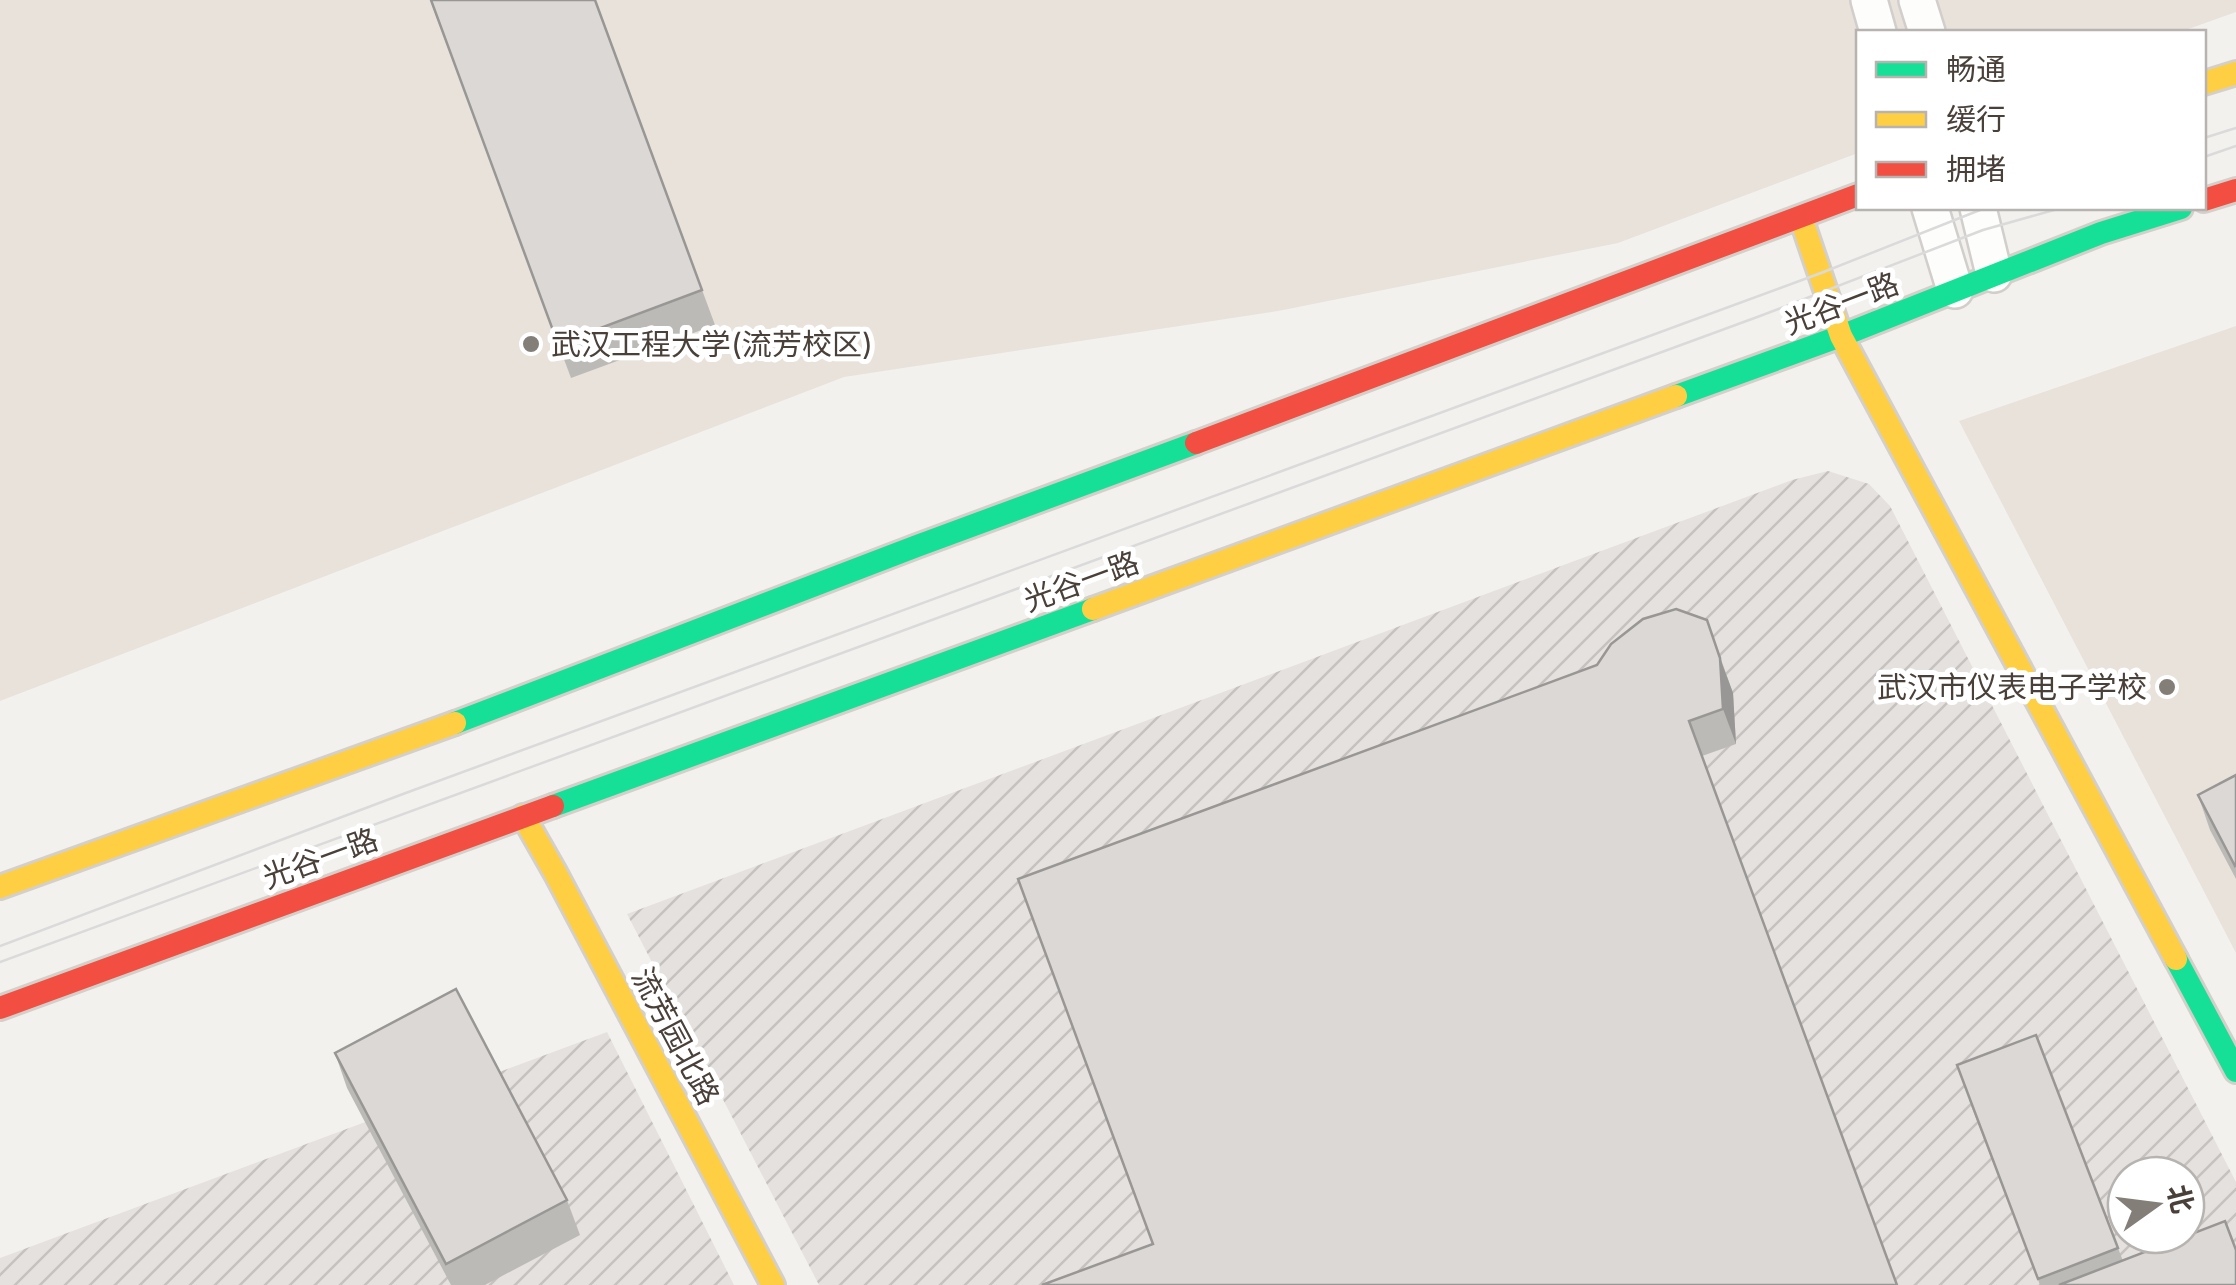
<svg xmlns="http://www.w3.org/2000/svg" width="2236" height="1285" font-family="Inter,'Noto Sans SC',sans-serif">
<defs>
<pattern id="industrial-furrows" width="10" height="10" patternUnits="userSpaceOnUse" patternTransform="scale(2.5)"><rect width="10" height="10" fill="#e5e1de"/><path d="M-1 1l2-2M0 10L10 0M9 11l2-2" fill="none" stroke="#c6c2bf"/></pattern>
</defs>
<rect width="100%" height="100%" fill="#f3f1ee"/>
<path fill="url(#industrial-furrows)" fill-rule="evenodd" d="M1828,471L1869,484L1890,506L2236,1182V1285H819L627,914L1792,480ZM2126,1175H2186V1235H2126Z
M607,1032L734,1285H0V1258Z"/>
<path fill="#e8e2da" d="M0,0H2236V12L2180,32H1858V153L1618,243L1278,311L844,377L0,701Z
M2236,326V953L1959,421Z"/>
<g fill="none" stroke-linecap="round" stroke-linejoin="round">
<g stroke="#d1cecb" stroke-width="40">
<path id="street" d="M1869,0L1878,32
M1917,0L1927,32
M1930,208L1955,290
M1978,208L1994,274"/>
</g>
<g stroke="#d4cfc9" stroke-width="28">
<path id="fast" d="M1676,396L1841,336L2101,233L2181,208
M455,723L917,546L1196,443
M553,806L1093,609
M2176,959L2236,1071"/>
</g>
<g stroke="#d4cfc9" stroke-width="28">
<path id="slow" d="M2204,83L2236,73
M1801,218L1841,336L2176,959
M1093,609L1676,396
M523,816L556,874L773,1285
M0,887L455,723"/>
</g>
<g stroke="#d4cfc9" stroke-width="28">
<path id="jam" d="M2204,200L2236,190
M1196,443L1858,195
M0,1008L553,806"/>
</g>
<use href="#street" stroke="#fdfdfc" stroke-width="35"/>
<use href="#fast" stroke="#16e098" stroke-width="22"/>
<use href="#slow" stroke="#ffcf43" stroke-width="22"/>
<use href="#jam" stroke="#f24e42" stroke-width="22"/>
<path stroke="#dadada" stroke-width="2.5" d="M2204,138L2236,128
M2204,157L2236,146
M0,946L403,794L1821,273L1985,208
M0,962L1760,316L1983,230L2061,208"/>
</g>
<path fill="#bcbab7" d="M430,0H595L715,325L571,378Z
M1707,620L1733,693L1736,744L1702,756L1153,1244L1597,665Z
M2236,775V879L2210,830L2198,795Z
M2036,1035L2123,1261L2236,1285H2040L1969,1100Z
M335,1053L567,1200L580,1235L485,1285H451L347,1088Z"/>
<path fill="#999795" d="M1720,658L1733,693L1736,744L1723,709Z"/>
<path fill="#dbd8d5" stroke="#999795" stroke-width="2.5" d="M431,0H595L702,290L558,344Z
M1676,609L1707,620L1720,658L1723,709L1689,721L1897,1285H1042L1153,1244L1018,879L1597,665L1611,644L1643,619Z
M2236,775V865L2235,866L2198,795Z
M456,989L567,1200L446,1264L335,1053Z
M2036,1035L2118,1248L2038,1279L1957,1065Z
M2225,1221L2236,1250V1285H2059Z"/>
<g fill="#847e79" stroke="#fff" stroke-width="4">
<circle cx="531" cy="344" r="10"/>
<circle cx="2167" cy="687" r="10"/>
</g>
<g text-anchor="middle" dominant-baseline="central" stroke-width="10" stroke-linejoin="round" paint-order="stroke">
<g font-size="30" fill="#49403a" stroke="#fff">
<text transform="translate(1841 303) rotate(-21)">光谷一路</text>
<text transform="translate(1081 581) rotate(-20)">光谷一路</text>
<text transform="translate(320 858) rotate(-20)">光谷一路</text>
<text transform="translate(676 1036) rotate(62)">流芳园北路</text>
</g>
<g font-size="30" fill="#49403a" stroke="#fff" text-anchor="start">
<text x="551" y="344">武汉工程大学(流芳校区)</text>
<text x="2147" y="687" text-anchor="end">武汉市仪表电子学校</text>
</g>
</g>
<rect x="1856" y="30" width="350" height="180" fill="#ffffff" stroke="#b6b3b0" stroke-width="2.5"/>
<rect x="1876" y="62" width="50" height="15" fill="#16e098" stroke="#b6b3b0" stroke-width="2.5"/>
<text x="1946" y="80" font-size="30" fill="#49403a">畅通</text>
<rect x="1876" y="112" width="50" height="15" fill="#ffcf43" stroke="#b6b3b0" stroke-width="2.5"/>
<text x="1946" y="130" font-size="30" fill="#49403a">缓行</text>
<rect x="1876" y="162" width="50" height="15" fill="#f24e42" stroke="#b6b3b0" stroke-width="2.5"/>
<text x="1946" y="180" font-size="30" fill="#49403a">拥堵</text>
<g transform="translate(2156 1205) rotate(76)"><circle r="48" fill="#ffffff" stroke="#b6b3b0" stroke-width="2.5"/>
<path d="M0-8L18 38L0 25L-18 38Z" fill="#847e79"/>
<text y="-15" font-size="28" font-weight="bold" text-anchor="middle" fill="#49403a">北</text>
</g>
</svg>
